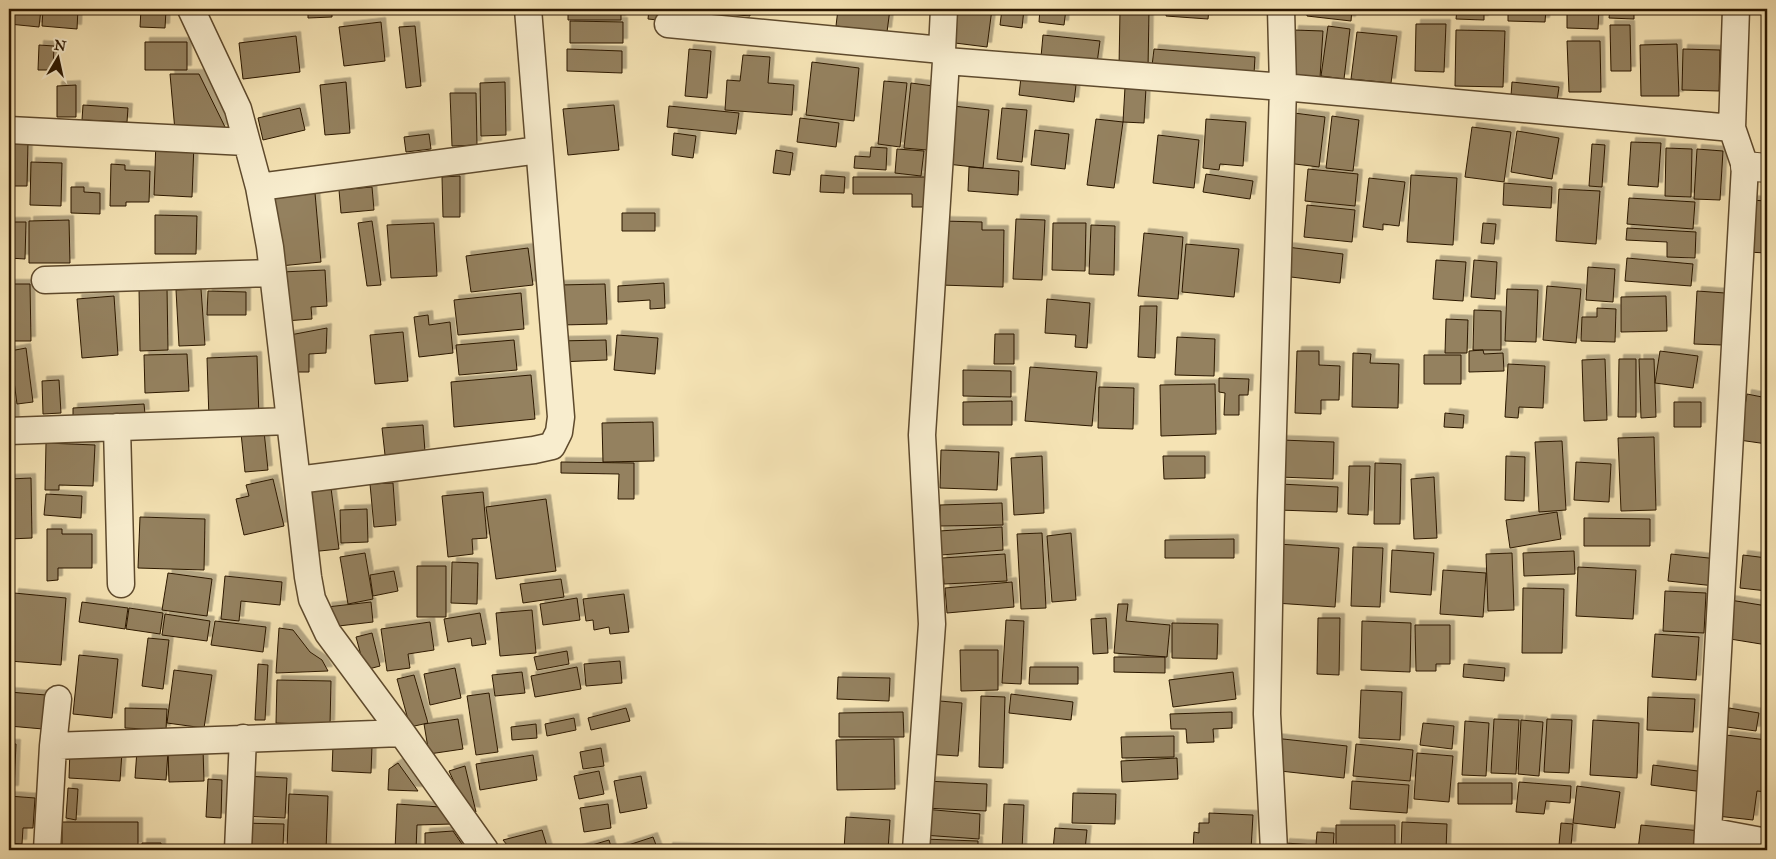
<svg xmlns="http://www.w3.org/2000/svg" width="1776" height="859" font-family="'IM FELL Great Primer',serif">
<defs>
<filter id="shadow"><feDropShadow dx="4.5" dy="-4.5" stdDeviation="0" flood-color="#0004"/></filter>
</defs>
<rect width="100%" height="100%" fill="#f5e3b4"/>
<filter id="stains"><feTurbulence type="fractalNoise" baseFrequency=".004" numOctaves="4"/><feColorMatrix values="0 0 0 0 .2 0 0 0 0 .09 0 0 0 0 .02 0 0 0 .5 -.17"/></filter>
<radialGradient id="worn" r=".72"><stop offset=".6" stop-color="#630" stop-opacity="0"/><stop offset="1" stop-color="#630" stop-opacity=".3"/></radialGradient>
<path fill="#94815e" stroke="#2b1700" filter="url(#shadow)" d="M9,9H41L39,27L9,24Z
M43,9H78L77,29L42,26Z
M141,9L166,10L165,28L140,27Z
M308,9H332V17L308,18Z
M568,9H621V20H568Z
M649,9H688L687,23L648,19Z
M691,9H750V16L691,11Z
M838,9H890L887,32L836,26Z
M951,9H992L987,47L947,42Z
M1002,9H1024L1022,28L1000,25Z
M1040,9H1066L1064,25L1039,22Z
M1150,9H1165V13L1150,12Z
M1167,9H1209L1208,19L1166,16Z
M1307,9H1352L1351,21L1307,16Z
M1418,9H1452V13L1418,12Z
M1457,9H1484V20L1456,19Z
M1508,9H1546L1545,22L1508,21Z
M1567,9H1599L1598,29L1567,28Z
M1610,9H1634V19L1609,18Z
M1767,9V32L1763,31Z
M1120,10L1149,11L1148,68L1119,67Z
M570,21L623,22V43H570Z
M381,22L385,61L344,66L339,27Z
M1416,24H1446L1444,72L1415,71Z
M1610,25H1630L1631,71H1611Z
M415,26L421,86L406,88L399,27Z
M1328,26L1350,29L1344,79L1321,76Z
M1294,30L1323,31L1320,78L1291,77Z
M1456,30L1505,31L1503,87L1455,86Z
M1357,32L1397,36L1391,83L1351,79Z
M1043,35L1100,41L1097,63L1041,57Z
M296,36L300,72L243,79L239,43Z
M1567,41H1600L1601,92H1569Z
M145,42H187V70H145Z
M1677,44L1679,96H1641L1640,45Z
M39,45L54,46L53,70H38Z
M567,49L622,51V73L567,71Z
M689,49L711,51L707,98L685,96Z
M1154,49L1255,57L1254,74L1152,66Z
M1683,49L1720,50L1719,91L1682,90Z
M743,55L770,57L768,83L794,85L792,115L725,110L727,80L740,81Z
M812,62L859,68L854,121L806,115Z
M170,74H199L226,129L175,131Z
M1021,77L1076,85L1074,102L1019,95Z
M884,81L907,83L900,147L878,144Z
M346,82L350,133L325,135L320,85Z
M505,82L506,135L481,136L480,83Z
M1512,82L1559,87L1557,101L1511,96Z
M911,83L933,86L927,150L904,148Z
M76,85V117H57V86Z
M1125,87L1146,88L1144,123L1123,122Z
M450,93H476L477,145L452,146Z
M83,105L128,108L127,122L82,120Z
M614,105L619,150L568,155L563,109Z
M669,106L739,113L736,134L667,127Z
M953,106L989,110L983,168L947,164Z
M300,108L305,130L263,140L258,118Z
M1002,108L1027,110L1022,162L997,159Z
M1294,113L1325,117L1319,167L1287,163Z
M1332,116L1359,120L1353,171L1326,168Z
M800,118L839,123L836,147L797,142Z
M1096,119L1123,122L1114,188L1087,185Z
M1206,119L1246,122L1243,166L1220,164L1219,170L1203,168Z
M1472,127L1511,132L1504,182L1465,177Z
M1035,130L1069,134L1065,169L1031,165Z
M1517,131L1559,138L1552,179L1511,172Z
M674,133L696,136L693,158L672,155Z
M429,134L431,149L406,152L404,137Z
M1158,135L1199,140L1194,188L1153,183Z
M156,141L194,143L192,197L154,195Z
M9,142H28L27,186H9Z
M1631,142L1661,143L1658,187L1628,185Z
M1592,144L1605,145L1602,187L1589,186Z
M871,147L887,148L886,170L854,168L855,156L870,157Z
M1666,148L1692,149L1691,197L1665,196Z
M897,149L924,151L921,176L895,173Z
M1697,149L1723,151L1720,200L1694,199Z
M776,150L793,153L790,175L773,173Z
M31,162L62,163L61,206L30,205Z
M111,164L125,165V170L150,171L149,202H126V206H110Z
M969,167L1019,171L1018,195L968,191Z
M1308,169L1358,174L1355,206L1305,201Z
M1206,174L1253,181L1250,199L1203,192Z
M821,175L845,177L844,193L820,192Z
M1411,175L1457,178L1453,245L1407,242Z
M460,176V217H443L442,177Z
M853,177H927V207H912V194H853Z
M1369,178L1405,182L1399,226L1383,224V230L1363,227Z
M1504,183L1552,187L1551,208L1503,205Z
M71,187H84V192L100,193V214L71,213Z
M372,187L374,210L341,213L339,190Z
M1559,189L1600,191L1596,244L1556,241Z
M315,193L321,262L280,266L274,197Z
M1629,198L1695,202L1693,229L1627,224Z
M1750,200L1767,201V253L1747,252Z
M1307,205L1355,210L1352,242L1304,237Z
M622,213H655V231H622Z
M155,215L197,216L196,254H155Z
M1016,219L1045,220L1042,280L1013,279Z
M69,220L70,263H29V221Z
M372,221L381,285L367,286L358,223Z
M942,221L982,222V230H1004L1003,287L940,285Z
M9,222H26L25,259L9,258Z
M434,223L437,276L391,278L387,225Z
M1053,223H1086L1085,271L1052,270Z
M1483,223L1496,224L1494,244L1481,243Z
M1091,225L1115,226L1114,275L1089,274Z
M1627,228L1696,232L1695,258L1667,257V242L1626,240Z
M1144,233L1183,237L1178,299L1138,296Z
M1186,244L1239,249L1234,297L1182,292Z
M1287,247L1343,254L1340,283L1283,276Z
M528,248L533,285L471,292L466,256Z
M1627,258L1693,264L1691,286L1625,281Z
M1436,260L1466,262L1463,301L1433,299Z
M1474,260L1497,262L1495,299L1471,297Z
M1588,267L1615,269L1613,302L1586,300Z
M325,270L327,306L311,307L312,319L285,321L282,272Z
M664,283L665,308L650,309V300L618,302V286Z
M9,284H30L31,341H9Z
M605,284L607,324L560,325L559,285Z
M1547,286L1581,289L1576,343L1543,340Z
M139,288H167L168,350L140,351Z
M201,289L205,345L179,346L176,290Z
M1507,289L1538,290L1536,342L1505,341Z
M208,291L246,292V315H207Z
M1697,291L1725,293L1722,345L1694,344Z
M521,293L524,329L458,335L454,300Z
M114,296L118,355L82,358L77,299Z
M1666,296L1667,331L1621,332V297Z
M1047,299L1090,303L1087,348L1075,347L1076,335L1045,333Z
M1140,306H1157L1155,358L1138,357Z
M1597,308L1616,309L1615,342L1581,341L1582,317H1597Z
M1474,310L1501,311V350H1473Z
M428,315L429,325L450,322L453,353L419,357L414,317Z
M1446,319L1468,320L1467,353H1445Z
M327,328L326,353L309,354V372H290V335Z
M403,332L408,381L375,384L370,335Z
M995,334H1014V364H994Z
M617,335L658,338L655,374L614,370Z
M1177,337L1215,339L1214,376L1175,375Z
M514,340L517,370L459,375L456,345Z
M606,340L607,360L558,362V341Z
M26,348L33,402L17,404L10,351Z
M1483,350L1484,354L1503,353L1504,371L1469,372V351Z
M1297,351H1319V365L1340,366L1339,400H1321V414L1295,413Z
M1660,351L1698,356L1693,388L1655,383Z
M1353,353L1371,354L1370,363L1399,364L1398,408L1352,407Z
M187,354L189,391L145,393L144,355Z
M1424,355H1461V384H1424Z
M257,356L259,418L209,419L207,358Z
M1605,359L1607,420L1584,421L1582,360Z
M1619,359H1636V417H1618Z
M1639,359H1654L1656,417L1641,418Z
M1508,364L1545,366L1543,408L1519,407L1518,418L1505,417Z
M1030,367L1097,372L1092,426L1025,421Z
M963,370L1011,371V397L963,396Z
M531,375L535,419L454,427L451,382Z
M1219,378L1249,379L1248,395H1239V415H1224L1225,393L1219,392Z
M59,380L61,413L43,414L42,381Z
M1215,384L1216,434L1161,436L1160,385Z
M1099,387L1134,388L1133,429L1098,428Z
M1747,394L1767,398V444L1739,440Z
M1012,401V425H963V402Z
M1674,402H1701V427H1674Z
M144,404L145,414L73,418V408Z
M14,405L15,425H9V406Z
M1445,413L1464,415L1463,428L1444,427Z
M653,422L654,461L603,462L602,423Z
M423,425L425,452L385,455L382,428Z
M264,431L268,470L245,472L241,433Z
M1654,437L1656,510L1621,511L1618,438Z
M1281,440L1334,442L1333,479L1279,477Z
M1562,441L1566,510L1539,512L1535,442Z
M46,443L95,445L93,486L59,485V490H45Z
M941,450L999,452L997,490L940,488Z
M1042,456L1044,513L1014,515L1011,458Z
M1163,456H1205V478L1164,479Z
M1506,456L1525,457L1524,501L1505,500Z
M561,462L634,463V499H618L619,474L561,473Z
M1576,462L1611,464L1609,502L1574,500Z
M1375,463L1401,464L1400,524H1374Z
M1349,466H1370L1368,515L1348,514Z
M1434,477L1437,538L1414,539L1411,479Z
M31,478L32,538L9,539V479Z
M273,479L284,526L244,535L236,499L249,496L246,485Z
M393,483L396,525L374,527L370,484Z
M1280,484L1338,487L1337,512L1278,510Z
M331,488L339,549L310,552L302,492Z
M483,492L487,538L472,539L473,554L448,557L442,496Z
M46,494L82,496L81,518L44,515Z
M546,499L556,571L496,579L486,507Z
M1002,503L1003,525L940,526V505Z
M367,509L368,542L341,543L340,510Z
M1557,512L1561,539L1510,548L1506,520Z
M140,517L205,519L204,570L138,568Z
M1584,518L1650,519V546H1584Z
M1002,527L1003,550L941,555L939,531Z
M47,529H62V534H92V568H58V580L47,581Z
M1042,533L1046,608L1021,609L1017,534Z
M1071,533L1076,600L1052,602L1047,536Z
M1234,539V558H1165V540Z
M1278,544L1339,548L1335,607L1275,603Z
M1353,547L1383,548L1380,607L1351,606Z
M1392,550L1434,553L1431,595L1390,592Z
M1574,551L1575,574L1524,576L1523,553Z
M365,553L373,599L348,604L340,557Z
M1512,553L1514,610L1488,611L1486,554Z
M1005,554L1007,581L944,584L942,558Z
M1671,554L1718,559L1715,586L1668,581Z
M1743,555L1767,558V591L1740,588Z
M452,562L478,563L477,604L451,603Z
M417,566H446V617H417Z
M1578,567L1636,570L1633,619L1576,616Z
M1443,570L1486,573L1483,617L1440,614Z
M394,571L398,591L373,596L370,575Z
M168,573L212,579L207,616L162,610Z
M225,576L282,582L280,605L241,601L239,621L221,619Z
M561,579L564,597L523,603L520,584Z
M1012,582L1014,607L947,613L945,588Z
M1523,588L1564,589L1562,653H1522Z
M1665,591L1706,593L1704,633L1663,631Z
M14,593L66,598L61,665L9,661Z
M624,594L629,632L610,634L609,627L594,630L593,620L586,621L583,599Z
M577,598L580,620L543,625L540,604Z
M1730,600L1767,606V645L1724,638Z
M82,602L128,608L125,629L79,622Z
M371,602L373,622L330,627L327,607Z
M1118,604H1128L1126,621L1170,625L1167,657L1114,653Z
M129,608L163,613L160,634L126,629Z
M532,610L536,653L500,656L496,613Z
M480,613L486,644L472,646L471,638L448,642L444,619Z
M165,614L210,621L207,641L162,635Z
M1106,618L1108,653L1093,654L1091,619Z
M1318,618H1340L1339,675L1317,674Z
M1006,620L1024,621L1021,684L1002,683Z
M215,621L266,627L263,652L211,645Z
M1362,621L1411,623L1410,672L1361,670Z
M430,622L434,650L408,654L410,668L387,671L381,629Z
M1172,623L1218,624L1217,659L1172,658Z
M1415,625H1450V664H1436V671H1416Z
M279,628L293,630L310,652L322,660L328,671L276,673Z
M372,633L380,666L365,670L356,637Z
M1655,634L1699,637L1696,680L1652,677Z
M148,638L169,640L163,689L142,686Z
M960,650H998V690L961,691Z
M567,651L569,664L537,670L534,657Z
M79,655L118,659L112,718L73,714Z
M1114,657H1165V673L1114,672Z
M620,661L622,683L586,686L584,664Z
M258,664L268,665L265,720H255Z
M1464,664L1505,668L1504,681L1463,677Z
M577,667L581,689L535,697L531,676Z
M1030,667H1078V684H1029Z
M455,668L461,698L430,705L424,674Z
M174,670L212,675L204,728L167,723Z
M522,672L525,693L495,696L492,675Z
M1233,672L1236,699L1173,707L1169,680Z
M414,675L428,723L410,727L397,679Z
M838,677L890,678L889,701L837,699Z
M277,680L331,681L330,725L276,723Z
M1361,690L1402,692L1400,740L1359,738Z
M9,692L46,695L43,729L9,726Z
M489,693L498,752L476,755L467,696Z
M1011,694L1073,702L1071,720L1009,713Z
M981,696L1005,697L1003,768L979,767Z
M1648,697L1695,699L1693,732L1647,730Z
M929,700L962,703L958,756L925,754Z
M125,708L167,709L166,730L125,728Z
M626,708L630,721L591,730L588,718Z
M1729,708L1759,713L1756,731L1727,727Z
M903,712L904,737H839V713Z
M1232,712V728L1213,729L1214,742L1187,743L1186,729H1171L1170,714Z
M574,718L576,730L547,736L545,724Z
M458,719L463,749L429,754L424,724Z
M1494,719L1519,720L1516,774L1491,773Z
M1547,719L1572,720L1569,773L1544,772Z
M1521,720L1543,722L1539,776L1518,774Z
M1593,720L1639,723L1637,778L1590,775Z
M1465,721L1489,723L1486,776L1462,775Z
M1423,723L1454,726L1452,749L1420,745Z
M536,724L537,738L512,740L511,727Z
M1726,735L1767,740V792L1757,791L1753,820L1717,816Z
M1174,736V757L1122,758L1121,737Z
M1274,738L1347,746L1344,778L1271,770Z
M894,739L895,789L837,790L836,740Z
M9,744H16L14,790H9Z
M1356,744L1413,750L1410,781L1353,776Z
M333,745L372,746L371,773L332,771Z
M601,748L604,766L583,769L580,752Z
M70,749L122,752L120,781L69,778Z
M203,749L204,781L169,782L168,750Z
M137,750L168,752L166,780L135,778Z
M1417,753L1453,756L1449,802L1414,799Z
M533,755L537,780L480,790L476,764Z
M1177,758L1178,779L1122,782L1121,761Z
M398,763L418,791L388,790L389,769Z
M1653,765L1705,772L1703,792L1651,785Z
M465,766L476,812L467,810L449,771Z
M599,771L604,794L579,799L574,776Z
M243,776L287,778L285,818L241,816Z
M641,776L647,808L620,813L614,781Z
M208,779L222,780L221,818L206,817Z
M926,781L987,784L986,811L925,808Z
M1352,781L1409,785L1407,813L1350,809Z
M1519,782L1571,786L1570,803L1546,801L1544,814L1516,812Z
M1458,783H1512V804H1458Z
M1577,786L1620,792L1615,828L1573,823Z
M68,788L78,789L76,820L66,818Z
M1073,793L1116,794L1115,824L1072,823Z
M289,794L328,796L326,850H287Z
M9,796L35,798L33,828H23L22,844L9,843Z
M397,804L440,807L452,824L417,825L416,850H395Z
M608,804L611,828L584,832L580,808Z
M1004,804L1024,805L1022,850H1002Z
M924,809L980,814L979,839L923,835Z
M1209,813L1253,815L1251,850L1193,849L1194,832L1199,833V823H1209Z
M846,817L890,820L888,850H844Z
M62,822H138V847L62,846Z
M1402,822L1447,824L1446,850H1401Z
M240,823L284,824L283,846L240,844Z
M1561,823L1573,824L1571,846L1559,845Z
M1336,825H1395V850H1336Z
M1641,825L1701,831L1699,850H1638Z
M1055,828L1087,830L1085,850H1053Z
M542,830L548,850H511L503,840Z
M453,831L466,850H425V833Z
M1317,832L1334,833L1333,850H1284L1285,843L1316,845Z
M653,837L658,850H613Z
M923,839L978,841V850H922Z
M609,840L612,850H575Z
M142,843H161V850H142Z
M668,847L762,849V850H668Z"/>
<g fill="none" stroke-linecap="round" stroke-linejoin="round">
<g stroke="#5e4a2d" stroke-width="29">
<path id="minor" d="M191,9L238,109L259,187L270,247L308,577L312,599L328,633L402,733L485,850
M668,24L942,50L946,61L1283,87L1732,128
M942,50L944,9
M9,130L246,142
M259,187L539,150
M45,280L273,273
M117,427L121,584
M9,431L290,421
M297,480L534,450L552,446L559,432L561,417L528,9
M53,746L402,733
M1708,831L1767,842
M47,850L53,746L58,699
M238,850L243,738
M916,850L932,624L922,435L946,61
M1274,850L1267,714L1271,500L1283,87L1281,9
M1707,850L1745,166L1732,128L1736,9"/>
</g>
<g stroke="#5e4a2d" stroke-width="30">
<path id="tertiary" d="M1745,166L1767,168"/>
</g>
<use href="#minor" stroke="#f8edce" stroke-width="26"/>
<use href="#tertiary" stroke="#f8edce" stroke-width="28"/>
</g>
<rect width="1776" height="859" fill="none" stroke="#f5e3b4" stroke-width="30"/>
<rect x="10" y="10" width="1756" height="839" fill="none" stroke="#2b1700" stroke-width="2.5"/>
<rect x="15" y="15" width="1746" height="829" fill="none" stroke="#2b1700"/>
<g transform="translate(58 58) rotate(9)" stroke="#f8edce" stroke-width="4" paint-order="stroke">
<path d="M0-4L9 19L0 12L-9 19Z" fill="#2b1700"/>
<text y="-8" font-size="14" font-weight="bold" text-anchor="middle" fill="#2b1700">N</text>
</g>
<rect width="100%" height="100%" filter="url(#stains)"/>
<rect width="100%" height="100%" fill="url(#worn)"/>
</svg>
